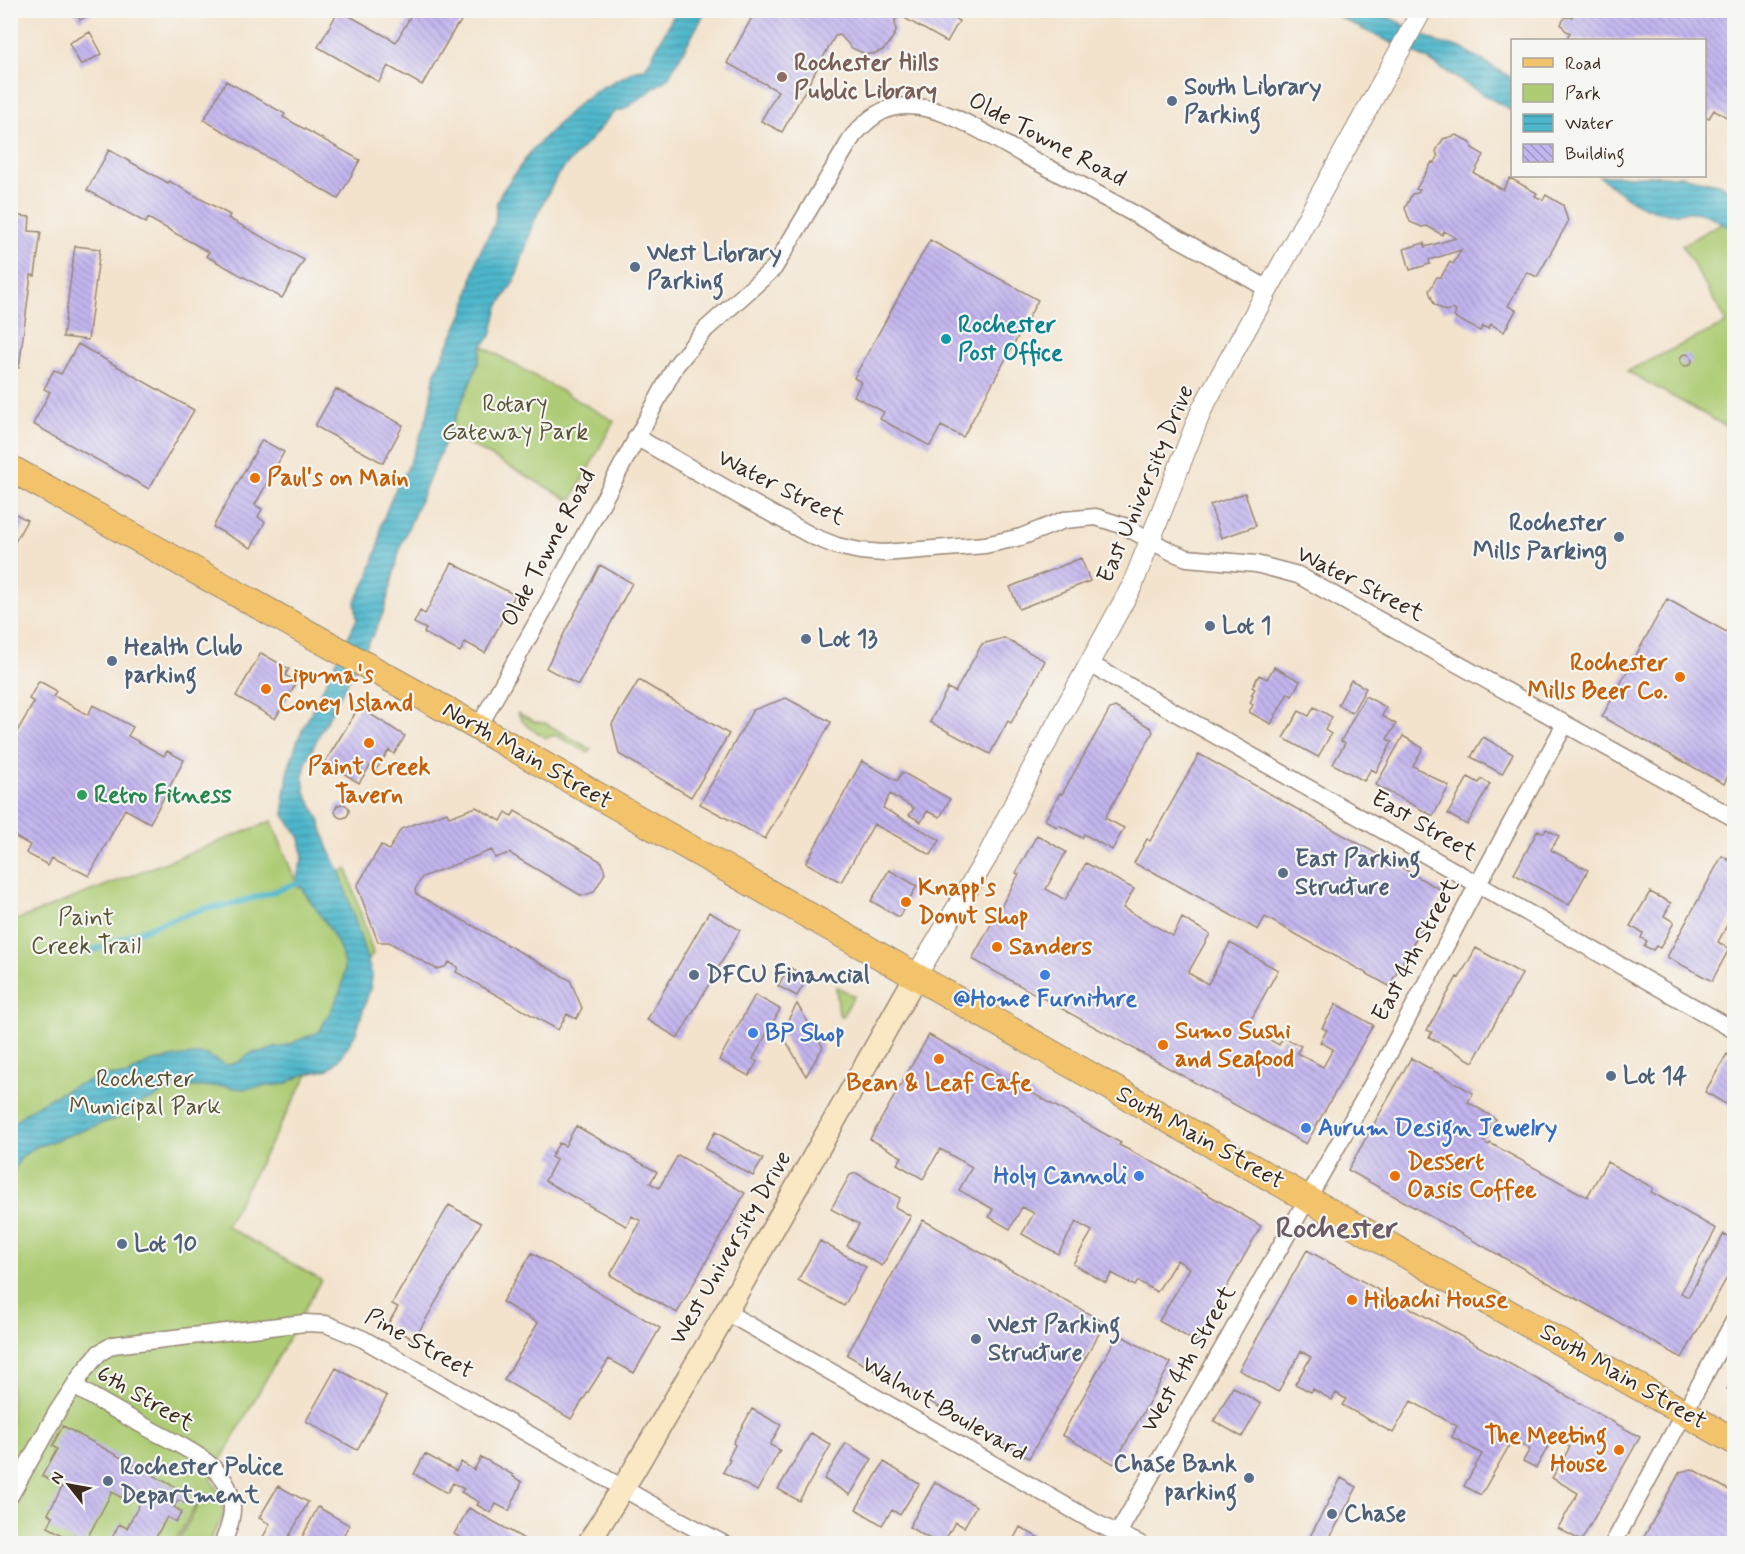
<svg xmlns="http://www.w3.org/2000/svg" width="1745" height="1554" font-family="Mynerve,sans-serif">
<defs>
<pattern id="water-rules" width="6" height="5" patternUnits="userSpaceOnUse" patternTransform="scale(1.5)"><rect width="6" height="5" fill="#4eb7cc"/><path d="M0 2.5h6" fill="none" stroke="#4295a5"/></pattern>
<pattern id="building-back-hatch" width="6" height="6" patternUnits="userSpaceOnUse" patternTransform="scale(1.5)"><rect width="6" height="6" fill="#c3b5ef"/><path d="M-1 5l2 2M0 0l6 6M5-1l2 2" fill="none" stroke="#a093c1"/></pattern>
</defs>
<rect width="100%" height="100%" fill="#f6f6f2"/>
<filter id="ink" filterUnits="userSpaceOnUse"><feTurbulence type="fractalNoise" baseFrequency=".0167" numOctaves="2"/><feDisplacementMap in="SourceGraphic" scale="12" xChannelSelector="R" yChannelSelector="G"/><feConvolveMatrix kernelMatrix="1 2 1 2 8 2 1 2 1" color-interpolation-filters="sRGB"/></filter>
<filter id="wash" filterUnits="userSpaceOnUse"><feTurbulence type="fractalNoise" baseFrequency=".008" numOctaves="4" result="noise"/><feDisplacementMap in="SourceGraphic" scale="24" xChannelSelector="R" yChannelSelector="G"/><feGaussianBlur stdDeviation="1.35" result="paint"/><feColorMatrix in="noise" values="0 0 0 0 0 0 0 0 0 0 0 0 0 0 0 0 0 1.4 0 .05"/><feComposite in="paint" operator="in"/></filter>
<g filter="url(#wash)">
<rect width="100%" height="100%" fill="#f3e3cd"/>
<path fill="#adcc74" stroke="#747b49" stroke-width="1.5" d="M1734,216V431L1627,371L1727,323L1682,245Z
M482,346L614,421L571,501L449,433L478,364Z
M518,713L535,722L545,723L591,749L589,753L555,735L546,738C535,731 523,726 518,713Z
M272,821L298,888L347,869L373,953L226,1226L321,1280L211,1478L223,1500V1517L208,1543H177L201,1500L200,1499L174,1543L11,1544V922Z
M836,986L854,996L842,1017L839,1014Z"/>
<path fill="url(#water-rules)" stroke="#447075" stroke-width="1.5" d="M676,11H706L668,78L625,109L617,111L610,116L592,138L558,174L535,219L515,280L498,307L491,336L482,346L478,364L460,407L401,545L384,611L374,633L319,735L306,763L303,777L305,792L319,819L328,847L341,875L372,975L371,985L356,1033L339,1060L329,1069L303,1075L285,1084L243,1089L222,1086L171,1088L151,1100L145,1101L139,1106L120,1117L34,1148C18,1157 15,1166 11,1183V1125C31,1105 97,1069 125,1076L149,1062L176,1057L204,1054L225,1065L237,1063L253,1052H263L274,1048L282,1047L319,1032C327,1017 337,1002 342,986C354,950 316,912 298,883L297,876L303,857L300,838L284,815V792L287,784L288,770L298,739L357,619L355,602L368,577L379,544L381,525L393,494L407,469L418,442L428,414L435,373L464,311L478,256L495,223L497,202L501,193L532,150L578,104L595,91L636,70L644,69L648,64Z
M1328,11H1377L1439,43L1451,45L1461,48L1512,78V111L1469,86L1429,60L1362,29Z
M1599,176H1680L1722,185L1734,192V232C1723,223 1708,212 1692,212C1685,211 1677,214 1669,213C1644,211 1617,192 1599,176Z"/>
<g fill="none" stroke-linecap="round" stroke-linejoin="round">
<path stroke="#4eb7cc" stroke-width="6" d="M89,952L161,923L206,908L225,906L267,894L298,883"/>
</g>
<g id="blocks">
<path fill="url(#building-back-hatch)" d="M74,10H99L80,20Z
M339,10L396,42L414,10H467L458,26L457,25L422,85L388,66L379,82L318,47Z
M756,10H939L959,21L947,42L901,16L895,19L896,32L888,45L883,50L873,54H865L852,48L840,35L835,36L782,132L761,121L778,91L727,63Z
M1576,10H1734V121L1714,110L1709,118L1704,116V40H1565L1570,33L1565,30L1561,24L1565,17H1572Z
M90,32L102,54L81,65L69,43Z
M226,81L285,114L283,117L360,160L338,199L204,120Z
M1457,135L1471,143L1472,148L1484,155L1474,173L1503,190L1510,178L1537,193L1535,196L1543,200L1546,195L1563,205L1568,222L1537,277L1527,272L1508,306L1516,310L1504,332L1491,324L1488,329L1483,326L1480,331L1454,317L1456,311L1452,309L1445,311L1434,304L1429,291L1437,277H1441L1450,262L1453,264L1461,250L1429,260L1430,264L1410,270L1404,249L1424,243L1425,247L1456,238L1444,231L1442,235L1427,226L1422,227L1410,222L1405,208L1412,194L1418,193L1420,190L1416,189L1432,162L1434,163L1438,157L1436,151L1443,139Z
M109,150L168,183L169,181L230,215L228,218L304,260L282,298L206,256L209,252L148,218L146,223L87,190Z
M10,215L30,217L29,231L41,232L35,276L31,275L19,368L10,367Z
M930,240L1038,300L963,437L941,426L930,446L880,419L884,412L854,396L861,382L854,378Z
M75,246L100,249L88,340L63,337Z
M78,344L194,410L149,489L33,424L50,392L44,389L54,371L61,374Z
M1680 360a6 6 0 1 1 12 0a6 6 0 1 1-12 0Z
M336,389L403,425L383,463L315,426Z
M262,440L284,452L255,505L262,509L258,517L265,522L251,548L213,527Z
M1245,493L1256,526L1221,538L1210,505Z
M10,511L27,520L10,551Z
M1081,558L1090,581L1019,609L1010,587Z
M452,563L515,595L485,653L465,642L460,652L424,633L426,629L414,623L420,611L425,614Z
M600,565L632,583L578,685L546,668Z
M1667,599L1734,636V764L1724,784L1602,717Z
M1004,638L1045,661L1011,723L1008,721L990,754L930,722L948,688L955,692L982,644Z
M261,653L289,669L285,675L297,682L275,719L236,696Z
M1274,667L1300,681L1292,696L1288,693L1271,724L1249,712L1253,705L1250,703L1253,696L1251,695L1255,689L1252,687L1259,675L1267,679Z
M639,680L729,734L691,797L619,754L612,724Z
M1351,680L1366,688L1352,713L1338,705Z
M39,681L57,691L54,696L88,715L93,705L133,727L128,736L164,756L167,751L184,760L150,823L125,809L89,876L52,857L48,865L26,853L30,845L10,834V744L34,702L29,699Z
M1365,696L1386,707L1382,716L1396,724L1387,739L1392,742L1376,772L1371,769L1364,781L1333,764L1345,743L1341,741Z
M786,698L831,722L765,839L700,804L753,710Z
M359,707L405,736L394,754L389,750L376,770L370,766L359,783L325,762Z
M1115,707L1151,728L1153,732L1105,818L1124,828L1112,850L1084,834L1082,838L1059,825L1057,827L1045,820L1060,793L1062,794L1110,709Z
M1314,707L1332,717L1325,730L1331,734L1318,757L1283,738L1299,711L1309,716Z
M1403,736L1423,748L1413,766L1449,786L1433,816L1376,785Z
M1483,737L1513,754L1502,774L1471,757Z
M1199,754L1443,891L1389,986L1265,917L1258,930L1148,869L1147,870L1134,863L1147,839L1150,841Z
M862,761L897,781L902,772L950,799L940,817L927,811L921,822L909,815L914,808L890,794L883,808L940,840L931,855L874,824L841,882L806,863Z
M1468,777L1479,783L1482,779L1490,784L1467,825L1448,814Z
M335 811a7 7 0 1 1 14 0a7 7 0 1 1-14 0Z
M476,807L501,821L506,812L512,816L515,811L602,862L605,873L594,892L582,896L509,853L495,858L492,850L422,877L415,890L416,894L570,980L582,1008L576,1019L567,1014L558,1030L456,972L458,967L449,962L445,967L436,969L389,942H378L357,886L381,845L389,850L401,829L447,812L449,817Z
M1546,829L1559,836L1551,850L1588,870L1569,905L1514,874L1538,830L1544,833Z
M1037,835L1066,852L1046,889L1065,900L1086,863L1134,889L1123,908L1173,936L1182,918L1210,934L1188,973L1208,984L1230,943L1278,970L1247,1027L1279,1045L1283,1037L1301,1046L1297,1053L1323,1067L1333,1049L1320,1042L1327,1030L1322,1028L1336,1004L1373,1025L1306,1144L972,959L1019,874L1016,873Z
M1722,856L1734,863V912L1718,942L1729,949L1712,981L1667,957Z
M889,870L917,886L899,917L871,901Z
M1650,892L1671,903L1664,916L1674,922L1660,948L1656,946L1653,950L1644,946L1647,941L1641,938L1643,933L1630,926Z
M709,912L740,930L678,1038L647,1020Z
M1476,948L1522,974L1473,1062L1429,1037L1432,1032L1427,1030L1457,977L1459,978Z
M789,967L807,978L797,996L778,986Z
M755,995L780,1009L753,1059L757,1062L749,1076L719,1060Z
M797,1004L823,1047L806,1076L781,1032Z
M929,1035L1121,1143L1119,1145L1160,1166L1261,1226L1196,1342L1159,1321L1190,1268L1177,1260L1157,1292L1138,1281L1135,1286L1112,1273L1106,1283L1073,1264L1092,1231L1076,1222L1058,1254L1022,1234L1034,1213L1022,1207L1010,1229L989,1217L993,1209L959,1190L972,1167L940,1149L923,1179L897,1164L902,1157L870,1139Z
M1727,1054L1734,1058V1116L1730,1114L1733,1108L1705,1092Z
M1411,1058L1473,1093L1468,1102L1496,1119L1483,1141L1489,1145L1490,1143L1587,1197L1607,1162L1653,1188L1651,1192L1716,1229L1681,1293L1688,1297L1724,1234L1734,1240V1265L1682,1358L1348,1170Z
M576,1126L657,1172L650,1183L659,1188L678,1155L745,1193L677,1313L610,1275L641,1221L632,1216L626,1226L545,1181L556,1160L551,1157L559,1143L565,1146Z
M715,1132L763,1159L753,1176L705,1149Z
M856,1173L900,1198L895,1207L911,1216L882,1266L847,1246L859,1224L831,1209L850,1175Z
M449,1205L481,1223L414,1340L388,1324L398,1307L392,1304Z
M923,1220L1105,1323L1029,1458L847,1355Z
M820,1241L866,1267L844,1306L798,1280Z
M1307,1250L1640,1437L1581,1541L1558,1528L1578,1493L1552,1478L1570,1447L1553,1438L1536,1468L1523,1461L1530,1449L1513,1439L1481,1495L1464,1486L1482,1454L1452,1437L1457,1426L1411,1401L1393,1433L1342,1405L1346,1399L1336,1393L1332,1400L1313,1389L1311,1392L1295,1384L1311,1357L1301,1351L1278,1392L1239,1370Z
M532,1253L660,1328L634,1373L609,1359L571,1419L504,1380L538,1323L502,1302Z
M1118,1334L1171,1363L1114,1464L1062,1435Z
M336,1368L387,1396L357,1450L306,1421Z
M1734,1376V1393L1727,1389Z
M1233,1387L1261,1404L1242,1437L1214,1421Z
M752,1409L781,1425L770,1445L780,1450L757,1491L723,1472L730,1460L728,1459L735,1445L733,1443Z
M63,1426L188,1494L184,1503L178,1500L174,1507L182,1512L176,1522L167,1517L152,1544H109L119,1524L127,1528L141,1501L125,1492L122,1498L112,1492L84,1544H79L48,1527L53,1517L48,1514L62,1487L42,1476L57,1449L52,1446Z
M811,1433L831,1445L799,1501L778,1489Z
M846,1443L872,1459L850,1495L824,1479Z
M425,1454L456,1471L461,1462L474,1470L481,1457L513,1475L512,1476L522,1482L509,1511L496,1504L491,1513L477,1505L479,1502L461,1492L464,1489L453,1483L447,1493L414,1474Z
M884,1462L919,1484L900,1515L892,1510L882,1525L856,1509Z
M1692,1469L1734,1493V1544H1640L1680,1472Z
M1341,1478L1357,1487L1327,1543L1323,1541L1322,1544H1306Z
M935,1482L976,1506L964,1527L955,1522L943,1544H939L909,1527Z
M278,1486L308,1502L285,1544H269L262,1539L270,1524L259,1518Z
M318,1507L349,1525L339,1544H304L300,1541Z
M469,1508L505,1528L533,1544H471L454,1534Z
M1020,1527L1049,1544H1011Z"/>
</g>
</g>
<g filter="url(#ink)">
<use href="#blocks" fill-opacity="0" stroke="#978676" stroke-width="1.5"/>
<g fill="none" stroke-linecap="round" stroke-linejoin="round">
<g stroke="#978676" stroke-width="19">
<path id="minor" d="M636,437L743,498L812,536L837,546L860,551L883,553L985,545L1021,537L1064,520L1096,517L1124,526L1172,552L1187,558L1256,564L1298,575L1734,818
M1090,664L1734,1030
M478,728L556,588L676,365L706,329L774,268L853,136C868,119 883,106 906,106C946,105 993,139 1028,157C1108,199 1188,243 1268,289
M726,1312L1096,1523L1140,1544
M74,1386C98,1400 122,1414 146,1427C172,1442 209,1456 225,1482C237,1503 232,1523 222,1544
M10,1496L57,1412L84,1371L99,1353L113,1345L305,1323L326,1324L363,1339L661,1510L724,1544
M1112,1544L1382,1067L1478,884L1565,724
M1613,1544L1734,1321"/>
</g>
<g stroke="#978676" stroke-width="22">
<path id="tertiary" d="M916,976L987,857L1032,769L1132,586L1202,409L1422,10"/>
</g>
<g stroke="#978676" stroke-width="25">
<path id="secondary" d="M588,1544L634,1470L709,1342L916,976"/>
</g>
<g stroke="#978676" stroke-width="28">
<path id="primary" d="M10,468L454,714L1734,1441"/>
</g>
<use href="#minor" stroke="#fff" stroke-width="16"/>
<use href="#tertiary" stroke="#fff" stroke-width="20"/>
<use href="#secondary" stroke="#fae7c3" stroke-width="22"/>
<use href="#primary" stroke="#f2c36a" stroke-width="26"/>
</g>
</g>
<circle fill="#8d6e63" stroke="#f6f6f2" stroke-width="2" cx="782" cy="77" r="6"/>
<g fill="#5c6f8a" stroke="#f6f6f2" stroke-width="2">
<circle cx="1172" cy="101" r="6"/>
<circle cx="635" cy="267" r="6"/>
<circle cx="1619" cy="537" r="6"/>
<circle cx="1210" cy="626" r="6"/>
<circle cx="806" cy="639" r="6"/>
<circle cx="112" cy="661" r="6"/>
<circle cx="1283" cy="873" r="6"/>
<circle cx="694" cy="975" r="6"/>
<circle cx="1611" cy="1076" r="6"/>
<circle cx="122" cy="1244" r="6"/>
<circle cx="976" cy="1339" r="6"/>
<circle cx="1249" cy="1478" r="6"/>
<circle cx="108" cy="1481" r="6"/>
<circle cx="1332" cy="1514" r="6"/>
</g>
<circle fill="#0f9aa8" stroke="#f6f6f2" stroke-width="2" cx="946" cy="339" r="6"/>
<g fill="#e8710a" stroke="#f6f6f2" stroke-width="2">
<circle cx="255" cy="478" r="6"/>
<circle cx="1680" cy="677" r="6"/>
<circle cx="266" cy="689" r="6"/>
<circle cx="369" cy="743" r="6"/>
<circle cx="906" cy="902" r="6"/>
<circle cx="997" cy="947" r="6"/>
<circle cx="1163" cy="1045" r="6"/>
<circle cx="939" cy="1059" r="6"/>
<circle cx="1395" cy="1176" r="6"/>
<circle cx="1352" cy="1300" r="6"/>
<circle cx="1619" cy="1450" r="6"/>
</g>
<circle fill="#2e9e5b" stroke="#f6f6f2" stroke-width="2" cx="82" cy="795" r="6"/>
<g fill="#3f7fe0" stroke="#f6f6f2" stroke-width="2">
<circle cx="1045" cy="975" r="6"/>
<circle cx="753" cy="1033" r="6"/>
<circle cx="1306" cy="1128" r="6"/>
<circle cx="1139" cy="1176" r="6"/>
</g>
<g text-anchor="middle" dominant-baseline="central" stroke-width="4.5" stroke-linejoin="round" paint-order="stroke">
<g font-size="24" font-weight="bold" fill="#785e54" stroke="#f6f6f2" text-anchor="start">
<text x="794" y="63">Rochester Hills<tspan x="794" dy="28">Public Library</tspan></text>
</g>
<g font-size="24" font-weight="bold" fill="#4e5e75" stroke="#f6f6f2" text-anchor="start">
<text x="1184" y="87">South Library<tspan x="1184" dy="28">Parking</tspan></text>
<text x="647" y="253">West Library<tspan x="647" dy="28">Parking</tspan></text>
<text x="1607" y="523" text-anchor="end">Rochester<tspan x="1607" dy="28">Mills Parking</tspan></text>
<text x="1222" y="626">Lot 1</text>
<text x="818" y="639">Lot 13</text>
<text x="124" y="647">Health Club<tspan x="124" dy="28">parking</tspan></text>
<text x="1295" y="859">East Parking<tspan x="1295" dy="28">Structure</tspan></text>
<text x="706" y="975">DFCU Financial</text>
<text x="1623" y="1076">Lot 14</text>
<text x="134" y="1244">Lot 10</text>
<text x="988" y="1325">West Parking<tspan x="988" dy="28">Structure</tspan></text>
<text x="1237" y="1464" text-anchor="end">Chase Bank<tspan x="1237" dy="28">parking</tspan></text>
<text x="120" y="1467">Rochester Police<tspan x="120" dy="28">Department</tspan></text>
<text x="1344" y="1514">Chase</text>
</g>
<g font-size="24" fill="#3b2a1e" stroke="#f6f6f2">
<text transform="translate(1047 140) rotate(28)">Olde Towne Road</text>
<text transform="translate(1146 484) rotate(-67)">East University Drive</text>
<text transform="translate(781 488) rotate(27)">Water Street</text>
<text transform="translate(549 548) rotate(-62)">Olde Towne Road</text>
<text transform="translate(1360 584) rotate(27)">Water Street</text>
<text transform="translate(527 756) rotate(30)">North Main Street</text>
<text transform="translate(1424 826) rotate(30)">East Street</text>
<text transform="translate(1416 950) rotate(-62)">East 4th Street</text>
<text transform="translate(1200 1138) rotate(29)">South Main Street</text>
<text transform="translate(731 1248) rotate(-60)">West University Drive</text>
<text transform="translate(419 1344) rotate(29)">Pine Street</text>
<text transform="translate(1189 1359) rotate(-60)">West 4th Street</text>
<text transform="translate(1623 1377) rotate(30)">South Main Street</text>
<text transform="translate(145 1399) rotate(30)">6th Street</text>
<text transform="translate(944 1409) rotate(30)">Walnut Boulevard</text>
</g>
<g font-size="24" font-weight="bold" fill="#0d838f" stroke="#f6f6f2" text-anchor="start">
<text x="958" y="325">Rochester<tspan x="958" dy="28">Post Office</tspan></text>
</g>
<g font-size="24" fill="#585234" stroke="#f6f6f2">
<text x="515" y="404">Rotary<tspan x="515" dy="28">Gateway Park</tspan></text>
<text x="86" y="918">Paint<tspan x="86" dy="28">Creek Trail</tspan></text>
<text x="145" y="1079">Rochester<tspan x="145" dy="28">Municipal Park</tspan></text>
</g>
<g font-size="24" font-weight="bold" fill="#c56008" stroke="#f6f6f2" text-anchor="start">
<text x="267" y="478">Paul's on Main</text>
<text x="1668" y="663" text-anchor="end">Rochester<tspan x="1668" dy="28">Mills Beer Co.</tspan></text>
<text x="278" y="675">Lipuma's<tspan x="278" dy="28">Coney Island</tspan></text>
<text x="369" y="767" text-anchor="middle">Paint Creek<tspan x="369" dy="28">Tavern</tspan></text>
<text x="918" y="888">Knapp's<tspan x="918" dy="28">Donut Shop</tspan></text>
<text x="1009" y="947">Sanders</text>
<text x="1175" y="1031">Sumo Sushi<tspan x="1175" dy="28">and Seafood</tspan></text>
<text x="939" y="1083" text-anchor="middle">Bean &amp; Leaf Cafe</text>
<text x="1407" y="1162">Dessert<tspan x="1407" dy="28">Oasis Coffee</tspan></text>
<text x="1364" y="1300">Hibachi House</text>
<text x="1607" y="1436" text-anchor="end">The Meeting<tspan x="1607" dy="28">House</tspan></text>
</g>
<g font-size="24" font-weight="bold" fill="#27864d" stroke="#f6f6f2" text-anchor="start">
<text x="94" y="795">Retro Fitness</text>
</g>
<g font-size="24" font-weight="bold" fill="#366cbe" stroke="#f6f6f2" text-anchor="start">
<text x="1045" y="999" text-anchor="middle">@Home Furniture</text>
<text x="765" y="1033">BP Shop</text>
<text x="1318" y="1128">Aurum Design Jewelry</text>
<text x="1127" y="1176" text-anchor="end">Holy Cannoli</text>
</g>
<g font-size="30" font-weight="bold" fill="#6b5b67" stroke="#f6f6f2">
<text x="1337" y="1228">Rochester</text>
</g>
</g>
<rect width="1745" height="1554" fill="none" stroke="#f6f6f2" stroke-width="36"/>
<rect x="1511" y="39" width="195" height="138" fill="#f6f6f2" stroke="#aba49d" stroke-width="1.5"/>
<rect x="1523" y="58" width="30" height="9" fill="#f2c36a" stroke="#aba49d" stroke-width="1.5"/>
<text x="1565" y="69" font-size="18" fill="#3b2a1e">Road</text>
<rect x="1523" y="84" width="30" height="18" fill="#adcc74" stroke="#aba49d" stroke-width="1.5"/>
<text x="1565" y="99" font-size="18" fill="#3b2a1e">Park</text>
<rect x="1523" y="114" width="30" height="18" fill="url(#water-rules)" stroke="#aba49d" stroke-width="1.5"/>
<text x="1565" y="129" font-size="18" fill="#3b2a1e">Water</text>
<rect x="1523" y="144" width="30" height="18" fill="url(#building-back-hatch)" stroke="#aba49d" stroke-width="1.5"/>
<text x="1565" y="159" font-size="18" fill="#3b2a1e">Building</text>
<g transform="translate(69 1485) rotate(301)" stroke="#f6f6f2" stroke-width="4.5" paint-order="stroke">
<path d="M0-4.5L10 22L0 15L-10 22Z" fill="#3b2a1e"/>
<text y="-9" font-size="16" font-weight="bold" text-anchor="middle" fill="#3b2a1e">N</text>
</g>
</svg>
